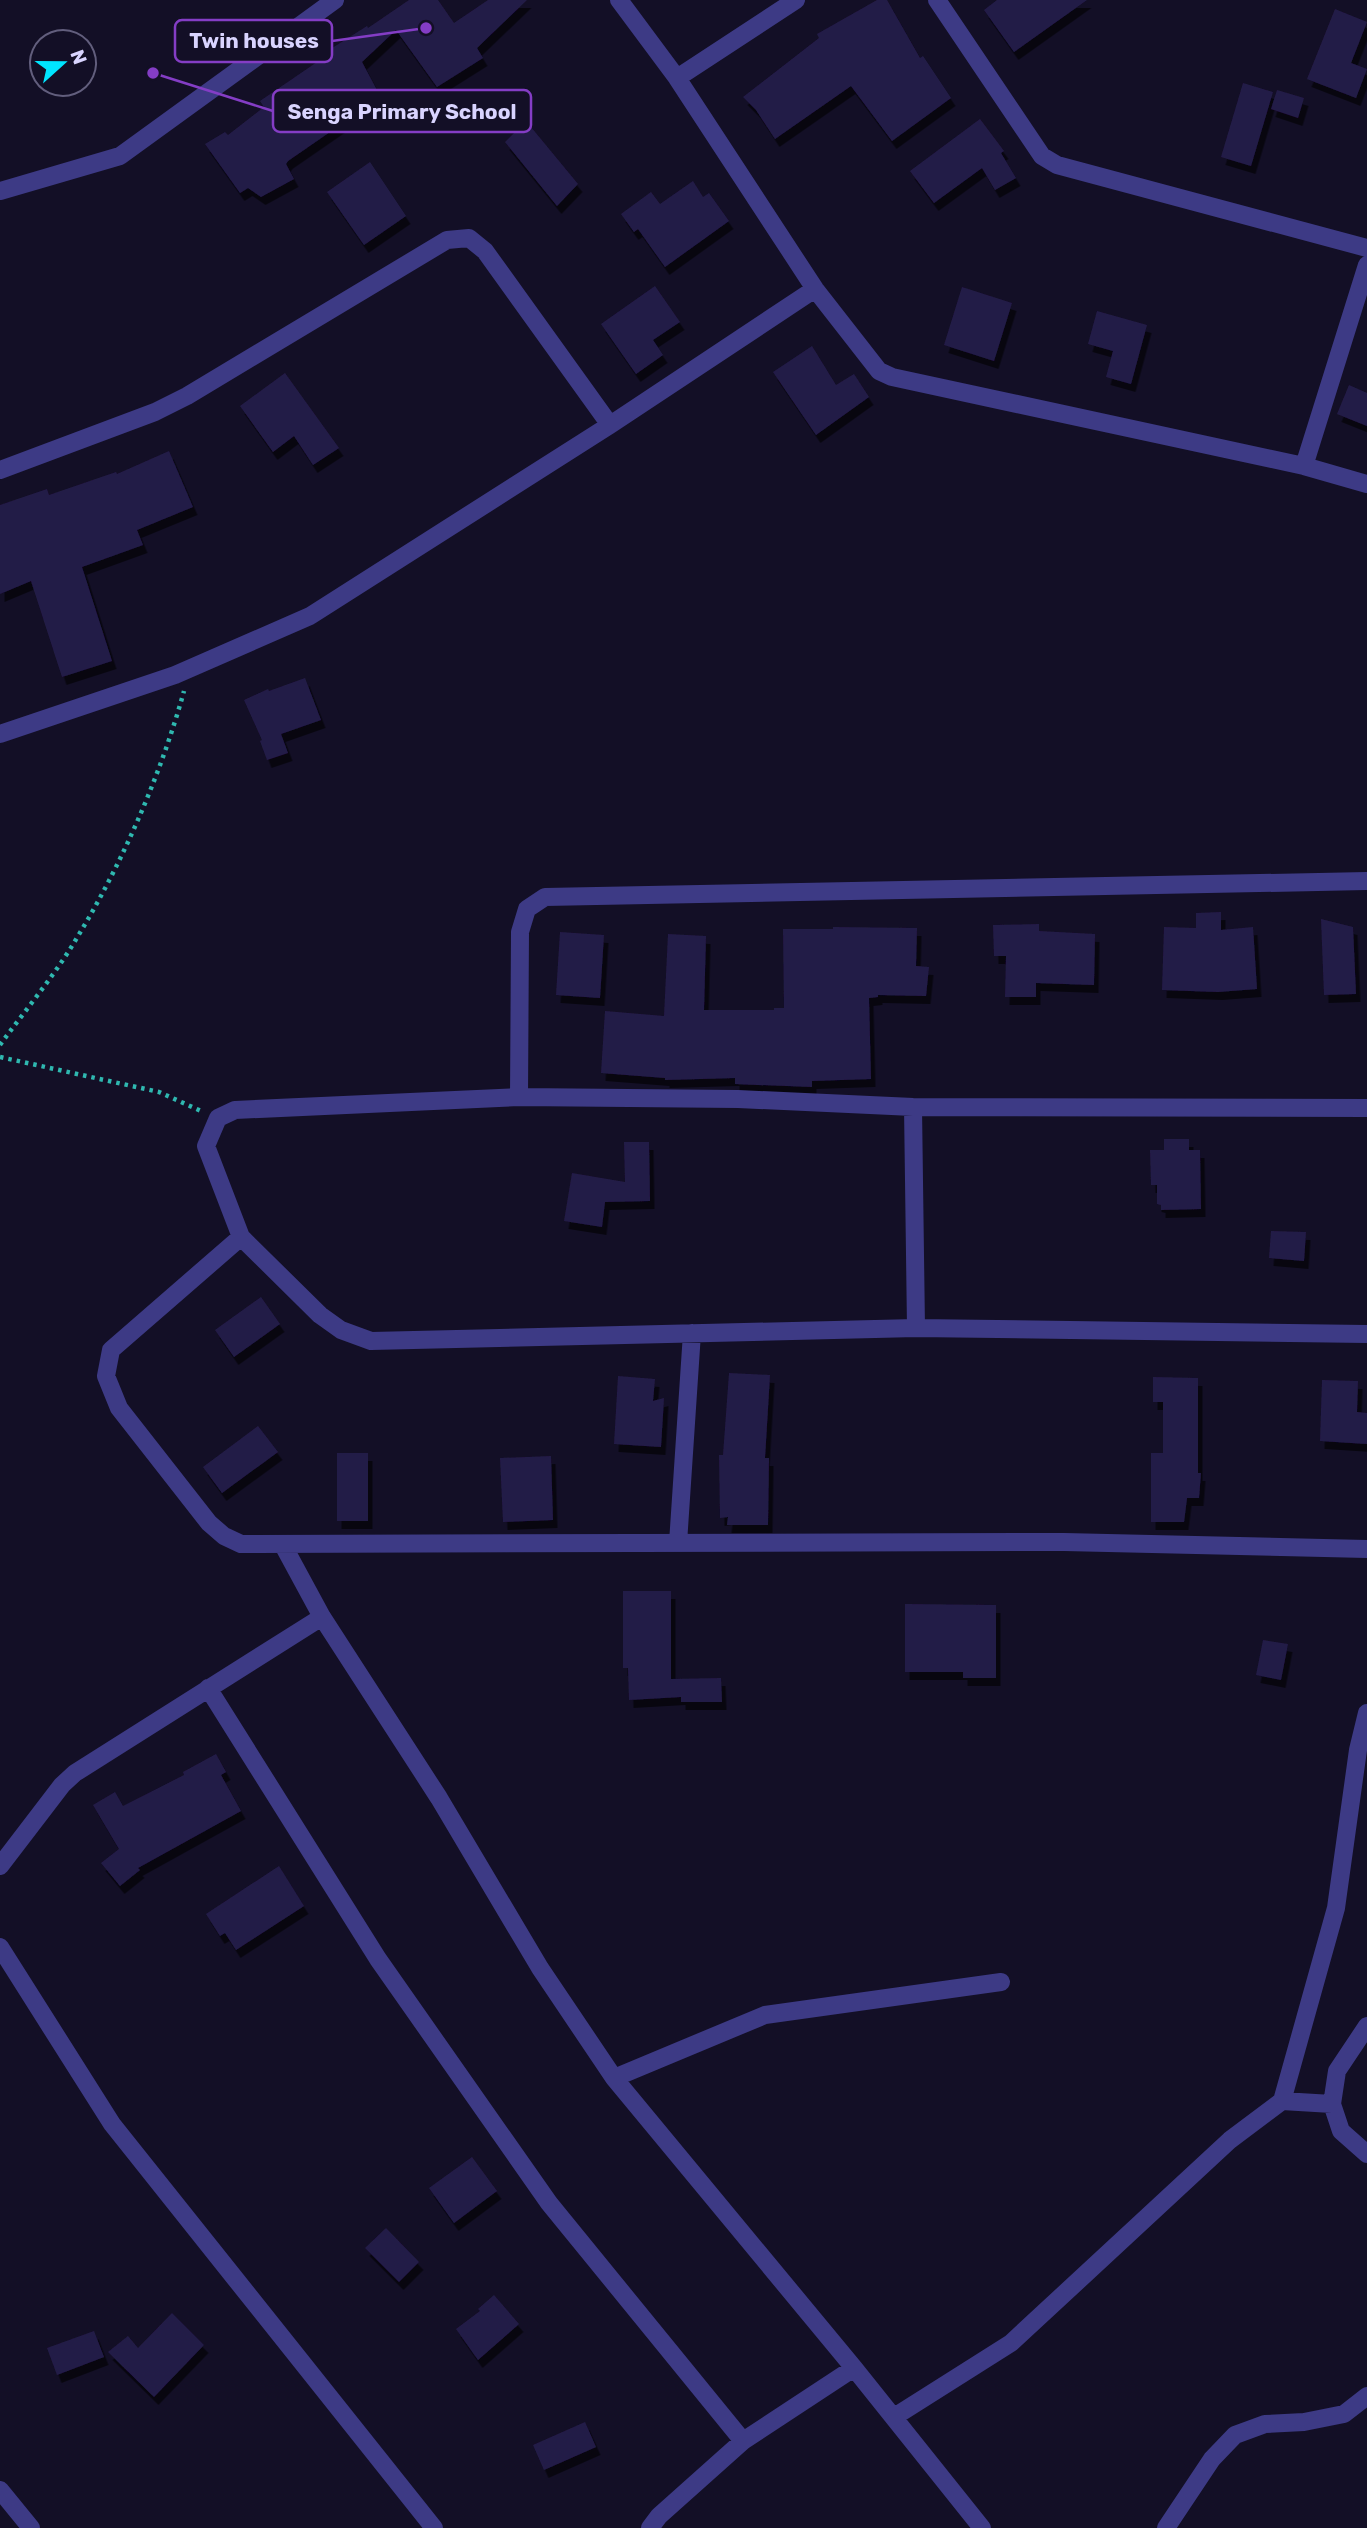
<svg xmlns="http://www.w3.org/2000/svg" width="1367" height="2528" font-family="Rubik,sans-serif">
<defs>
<filter id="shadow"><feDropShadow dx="4.5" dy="8" stdDeviation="0" flood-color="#0009"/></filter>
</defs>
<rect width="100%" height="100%" fill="#130f26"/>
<path fill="#241b47" filter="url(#shadow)" d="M409,0H438L454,23L488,0H527L477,48L483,58L437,87L396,30L362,62L387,109L364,125L356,114L288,161L286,164L294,179L261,197L248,188L240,193L205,144L225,132L228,135L264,107L260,101L320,60L318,57L367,26L368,28Z
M877,0H887L920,58L923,56L951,98L892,141L851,86L775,139L756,110L743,97L819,38L817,34Z
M997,0H1087L1014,52L984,10Z
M1335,9L1367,22L1351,63L1367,69L1356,98L1307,79Z
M1243,83L1273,92L1251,166L1221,157Z
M1277,90L1304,98L1298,118L1271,109Z
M980,119L1004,151L1001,153L1016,178L995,190L982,168L934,203L910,171Z
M526,121L578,184L557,206L505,142Z
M370,162L406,216L364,245L327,192Z
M693,181L703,197L709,193L729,221L665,267L638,229L634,232L621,214L651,192L660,204Z
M655,286L680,322L653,340L663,355L636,374L601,324Z
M962,287L1012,303L994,361L944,345Z
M1097,311L1147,325L1131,384L1106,377L1113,351L1088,344Z
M812,346L836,385L854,374L869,397L816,435L773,372Z
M285,373L339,448L313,465L294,436L273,452L240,406Z
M1349,385L1367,393V426L1337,414Z
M169,451L193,507L137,530L143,545L82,567L112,661L62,677L31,581L0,594V505L47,489L49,495L116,472L117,474Z
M305,678L321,720L281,734L288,753L267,760L260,741L262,740L244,700L268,689L269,691Z
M1221,912V930L1253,927L1257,989L1218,992L1162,990L1164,927L1196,928V913Z
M1321,919L1353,927L1356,994L1324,995Z
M1039,924V931L1095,934L1094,985L1036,983V997H1005L1006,956H994L993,925Z
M833,927L917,928L916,966L929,967L926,996L878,995V997L869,998L871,1079L812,1081V1087L735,1084V1078L665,1080V1078L601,1073L605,1011L664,1016L668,934L706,936L704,1010H774V1008H784L783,929H833Z
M560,932L604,935L600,998L556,995Z
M1164,1139H1189V1150H1200L1201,1209L1161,1210V1205L1157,1204V1185H1151L1150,1150H1164Z
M624,1142H649L650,1201L605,1202L602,1227L564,1221L572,1173L625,1182Z
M1271,1231L1306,1232L1304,1261L1269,1258Z
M261,1297L280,1324L234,1357L215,1330Z
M729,1373L770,1375L765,1458H769L768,1525H727L728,1517L720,1518L719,1455H723Z
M618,1376L655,1379L653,1401L664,1398L661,1447L614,1444Z
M1153,1377L1198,1378V1473H1201L1199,1498H1187L1184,1522H1151V1453H1163V1402H1153Z
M1322,1380L1358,1381L1357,1412L1367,1413V1444L1320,1441Z
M258,1426L278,1452L222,1493L203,1467Z
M337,1453H368V1521H337Z
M551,1456L553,1520L503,1522L500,1458Z
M623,1591H671V1679L721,1678L722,1702H681V1697L629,1700L628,1668H623Z
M905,1604L996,1605V1678H963V1672H905Z
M1263,1640L1288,1644L1281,1680L1256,1675Z
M216,1754L226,1772L221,1775L241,1811L138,1868L140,1870L120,1886L101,1863L119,1849L93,1805L115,1792L123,1806L184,1775L183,1772Z
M279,1866L304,1906L236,1950L225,1933L220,1936L206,1914Z
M472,2157L497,2191L454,2223L429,2188Z
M386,2228L419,2262L399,2282L365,2248Z
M494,2295L519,2324L478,2360L456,2329L480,2311L478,2309Z
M172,2313L204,2345L154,2397L108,2352L128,2336L138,2348Z
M94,2331L104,2357L57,2375L47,2348Z
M585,2422L596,2447L544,2470L533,2445Z"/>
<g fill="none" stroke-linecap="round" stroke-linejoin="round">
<path stroke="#2fb8b0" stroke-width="4.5" stroke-dasharray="3.5 5" stroke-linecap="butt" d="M0,1045C26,1009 56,974 78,936C123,862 161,774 184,691
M0,1057L159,1092L201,1111"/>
<path stroke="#3d3a85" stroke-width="18" d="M619,0L677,78L815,289L879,371L892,377L1304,466L1367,484
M937,0L1042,156L1057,165L1367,248
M677,78L796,0
M0,191L120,156L335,0
M1304,466L1367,265
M0,470L155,412L187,396L447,240L469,238L485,251L610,425
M0,734L175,675L310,616L610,425L815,289
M519,1097L520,932L527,909L545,897L1367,881
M913,1107L916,1328
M1367,1108L913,1107L738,1099L519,1097L235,1110L218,1118L206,1146L241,1237L320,1315L341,1330L371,1341L916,1328L1367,1334
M241,1237L111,1350L106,1376L119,1408L209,1523L224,1536L241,1544L1064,1542L1367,1549
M678,1543L692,1333
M283,1545L322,1617L439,1798L540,1968L614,2078L854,2368L982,2528
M208,1688L378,1959L549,2203L743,2441
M0,1866L62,1785L75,1773L322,1617
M0,1947L112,2124L434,2528
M1367,2026L1337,2071L1332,2104L1341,2131L1367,2154
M614,2078L765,2015L1001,1982
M1282,2101L1332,2104
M894,2417L1011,2343L1230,2140L1282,2101L1336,1908L1358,1750L1367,1713
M0,2490L31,2528
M650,2528L659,2516L743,2441L854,2368
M1166,2528L1212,2459L1235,2435L1265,2424L1304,2422L1344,2414L1367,2396"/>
</g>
<path fill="none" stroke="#843dc5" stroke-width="2.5" d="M426 28L332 41M153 73L273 111"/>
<g fill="#843dc5" stroke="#130f26" stroke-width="2.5">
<circle cx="426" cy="28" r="7"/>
<circle cx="153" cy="73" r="7"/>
</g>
<g fill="#130f26" stroke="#843dc5" stroke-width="2.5">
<rect x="175" y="20" width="157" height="42" rx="7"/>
<rect x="273" y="90" width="258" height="42" rx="7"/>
</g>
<g font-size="21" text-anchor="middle" font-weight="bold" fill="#d9d4ff">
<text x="254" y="48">Twin houses</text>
<text x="402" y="119">Senga Primary School</text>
</g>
<g transform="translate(63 63) rotate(69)"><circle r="33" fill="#130f26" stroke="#625e7d" stroke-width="2"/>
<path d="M0-5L12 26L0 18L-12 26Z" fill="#00e5ff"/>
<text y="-10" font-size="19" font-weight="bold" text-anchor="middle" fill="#d9d4ff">N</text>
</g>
</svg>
